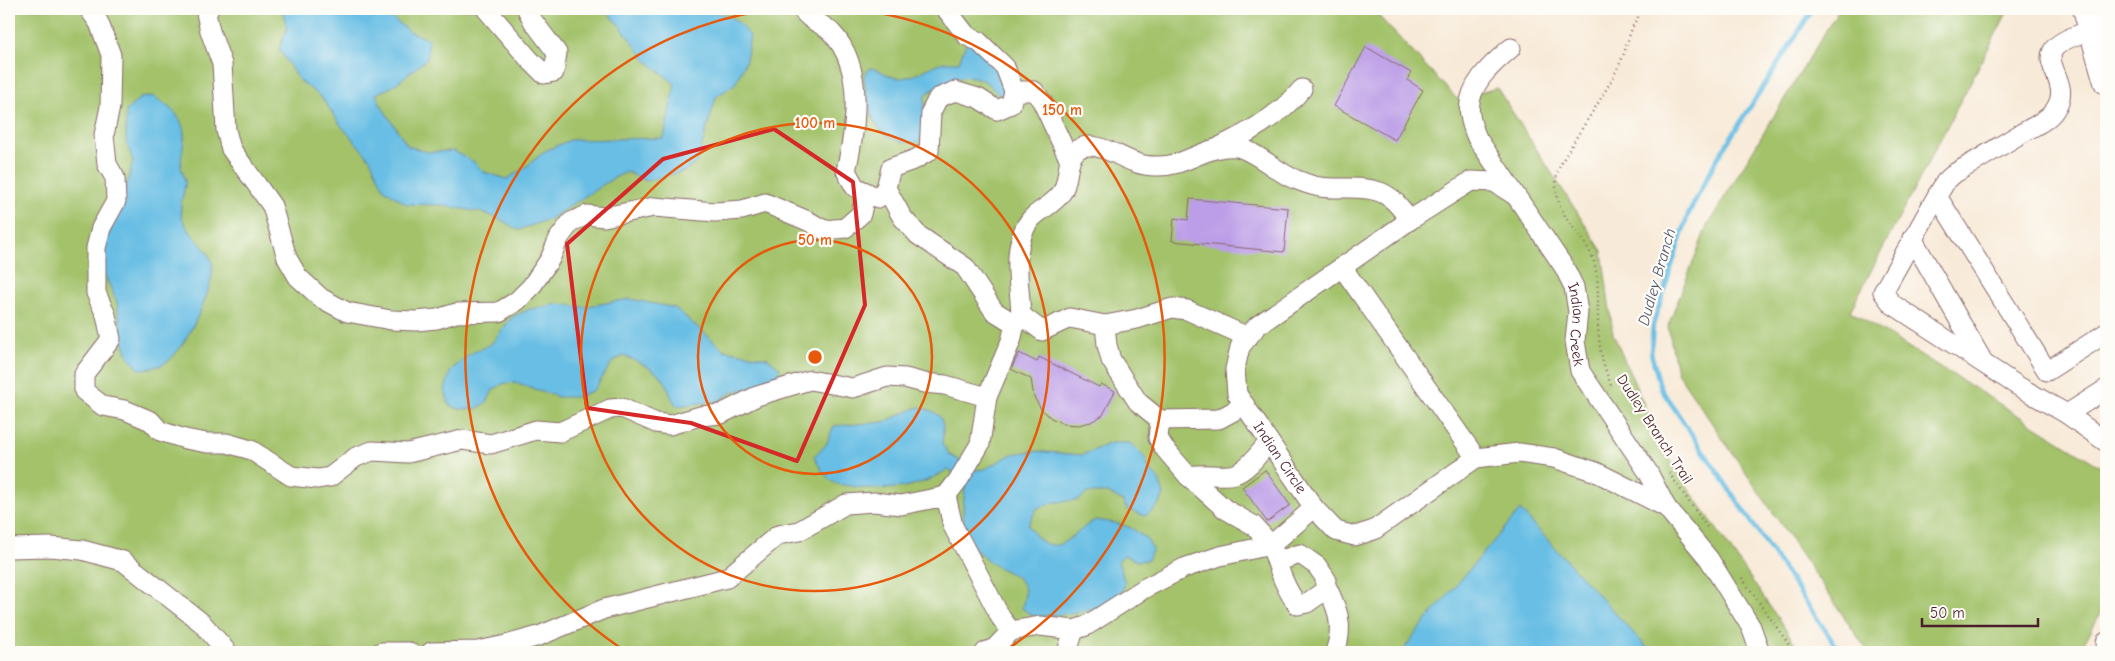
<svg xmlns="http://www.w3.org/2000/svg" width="2115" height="661" font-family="'Comic Neue',sans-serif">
<rect width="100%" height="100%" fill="#fdfcf7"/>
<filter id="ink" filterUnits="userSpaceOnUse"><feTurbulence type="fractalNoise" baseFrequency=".02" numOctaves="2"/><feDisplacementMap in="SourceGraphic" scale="10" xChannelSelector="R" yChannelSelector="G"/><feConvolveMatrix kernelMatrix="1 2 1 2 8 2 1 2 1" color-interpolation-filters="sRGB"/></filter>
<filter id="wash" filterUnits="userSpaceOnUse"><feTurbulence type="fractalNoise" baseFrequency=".0096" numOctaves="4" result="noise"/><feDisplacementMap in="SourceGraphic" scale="20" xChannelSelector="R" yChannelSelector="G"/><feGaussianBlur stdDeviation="1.12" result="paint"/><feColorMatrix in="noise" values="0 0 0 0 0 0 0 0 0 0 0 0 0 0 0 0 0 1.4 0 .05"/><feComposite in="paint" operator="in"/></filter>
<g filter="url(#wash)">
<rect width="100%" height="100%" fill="#f8ead8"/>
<path fill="#a3c26a" stroke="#76704a" d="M9,9H1372L1457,99L1497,88L1602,251L1613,334L1666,455L1801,652H9Z
M1839,9H2009L1850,311L2106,470V603L2083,645L2087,652H1868L1677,372L1668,326L1707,226Z"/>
<path fill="#67bee4" stroke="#586e88" d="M282,9H381L410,32L429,39L427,59L393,86L376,94L382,107L408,146L428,152L454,151L474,162L484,172L507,179L527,166L545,151L570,140L664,138L675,84L646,60L621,27L607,12V9C640,9 705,3 734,19C740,23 745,31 750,36L746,60L736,83L716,97L697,162L685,171L646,181L627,172L612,179L550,219L518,230L498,218L480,212L440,205L406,204L384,189L370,159L342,127L322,98L298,79L279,49L287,29Z
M967,41L997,51L1007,92L1002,96C994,92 989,82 980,79C960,71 940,84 925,95L924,136L917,143C874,144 867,111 864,75L870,68C881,69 889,78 899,78C915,78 926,68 940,63C945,61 953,62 959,62Z
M153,96C170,107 186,118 184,140C183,148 181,158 181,166C182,173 186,179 185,185C184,193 180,203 181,211C183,233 207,244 212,263C217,284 185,349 168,361C160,367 149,369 139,369L128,356L122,337L117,302L102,269L105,241L125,191L133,161L126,142V111L140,98Z
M630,299L675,308L724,350L768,358L780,368L776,377L764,385L732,392L718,401L677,406C669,396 671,395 667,385C660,370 638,362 624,356L613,361L594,390L577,397H558L515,382L502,384L493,390L487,402L476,409H459L449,405L445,389L451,370L470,354L491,344L512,317L530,309L558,304L582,307Z
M918,407C943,412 945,420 942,444L950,455L976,470L985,469L1012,454L1034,451L1082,455L1111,443H1130L1146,459C1146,469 1154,472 1159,480C1161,485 1163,491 1164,496L1155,509L1145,516L1128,510L1122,501L1108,493H1087L1079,500L1056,502L1037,508L1028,525C1054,565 1068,536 1095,520C1119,523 1140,526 1153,549L1148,560L1137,561L1124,555L1118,561L1125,583C1124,587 1122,591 1120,594C1106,612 1053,616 1032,616L1022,608C1023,603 1025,597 1025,592C1023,574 1004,572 991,563C981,556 968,543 965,531C961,514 964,498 966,481L948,469C920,489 884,492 851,486C846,485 839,485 835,483C825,478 819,466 814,456L826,445L834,426L884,422Z
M1520,510L1651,652H1402L1414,635Z"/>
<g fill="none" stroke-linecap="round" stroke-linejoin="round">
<path stroke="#67bee4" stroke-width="4.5" d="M1813,9L1715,162L1688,215L1653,325L1651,353L1661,389L1840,652"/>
</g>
<g id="blocks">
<path fill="#bc9de7" d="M1366,47L1411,73L1407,80L1423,90L1395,140L1334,106Z
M1190,199L1288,208L1284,252L1172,241L1174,218L1188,220Z
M1019,353L1037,362L1039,357L1099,387L1101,384L1115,391L1103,415L1091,422L1078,425L1064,424L1051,418L1041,409L1034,397L1031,379L1011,369Z
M1265,470L1290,505L1267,522L1242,487Z"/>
</g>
</g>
<g filter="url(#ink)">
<use href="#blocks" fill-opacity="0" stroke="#876668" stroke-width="1"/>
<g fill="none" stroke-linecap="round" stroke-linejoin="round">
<g stroke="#876668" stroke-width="21">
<g id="minor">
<path d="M89,9L99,23L111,55L110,107L104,135L107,164L115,178L116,201L101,228L96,248V293L106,315L111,339L84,374V391L103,406L125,410L151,421L160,431L185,439L207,443H227L251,450L291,476L318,479L330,477L356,457L372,451L408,453L462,440L491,444L536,430L560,432L610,409L622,408L656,423L670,425L700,416L721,414L757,396L810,380L853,388L887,377L905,378L924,383L945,385L987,397L1011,341L1015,324"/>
<path d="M209,9L206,13L210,31L222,64L226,130L231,149L272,206L287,258L298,277L321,298L347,312L391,320L416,321L437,319L456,313L499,312L517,301L531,287L550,259L559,238L571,222L587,215L604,217L654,207L715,212L742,210L765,203L808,221L824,230L845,228L861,214L866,192"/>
<path d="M486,9L529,59L544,74L554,72L557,53L533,21L527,9"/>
<path d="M802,9C809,21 823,23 832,33C865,68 856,128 846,171L855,187L878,198L886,188L891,168L916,159L929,151L931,112L938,98L955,91L978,98L997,110L1011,104L1014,91L1005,67L978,41L967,36L946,9"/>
<path d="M2090,31C2011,53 2081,75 2054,111C2047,121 2032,127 2022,133C2000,146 1978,160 1955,173L1946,181L1937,196L2047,371L2106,333"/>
<path id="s1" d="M1511,48C1492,64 1465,87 1470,115C1471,123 1474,131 1477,138L1564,267L1574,287L1578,312L1575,341L1580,371L1648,472L1666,507L1709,559L1751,627L1760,652"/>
<path d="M1014,91H1034L1042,101L1070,161"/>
<path d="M1221,146C1251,132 1280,115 1302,89"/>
<path d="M886,188L902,217L918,235L965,267L994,311L1015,324L1021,315"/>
<path id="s2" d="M1516,196L1494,182L1471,181L1410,220L1257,326L1240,347L1235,369L1237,394L1314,508L1336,531L1355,536L1374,530L1476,458L1519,453L1554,458L1596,472L1666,507"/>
<path d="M1937,196L1883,292L1892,304L2018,386L2067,414L2106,389"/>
<path d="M1912,238L1981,358"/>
<path d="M1342,267L1476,458"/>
<path d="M1105,325L1107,345L1111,360L1138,402L1160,420L1219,419L1245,405"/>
<path d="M1248,337L1187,310L1172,308L1137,319L1105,325L1070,318L1042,331L1021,315C1020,286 1010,244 1031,219C1040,209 1055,204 1062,192C1070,180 1065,160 1077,150C1092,137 1122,159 1137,163C1142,165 1150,166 1156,166C1184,168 1207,144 1236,147C1251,148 1276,171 1292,178C1300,181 1311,186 1320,187C1340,190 1361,185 1380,192C1394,197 1401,209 1410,220"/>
<path d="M2067,414L2106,442"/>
<path d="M1160,420L1158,438L1165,449L1188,476C1203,472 1221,478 1235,474C1248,470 1260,452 1269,442"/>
<path d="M1188,476L1225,509L1253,525L1271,545L1314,508"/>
<path d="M946,496L959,479L980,444L987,397"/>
<path d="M9,548L51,547L82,550L123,561L202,623L227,652"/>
<path d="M1325,583C1337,608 1345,624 1335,652"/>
<path d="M1074,630L1086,626L1145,588L1184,568L1220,556L1271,545C1278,566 1284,588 1298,605L1307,603L1324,591L1326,579L1317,566L1300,554L1285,559L1275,556"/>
<path d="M1011,631L1040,626L1074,630L1067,652"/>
<path d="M2106,642V644"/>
<path d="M381,652H409"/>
<path d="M431,652L478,651L506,645L539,636L604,609L727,578L778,535L799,531L846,504L874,502L901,505L946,496L953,526L1001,618L1011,631L995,648L985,652"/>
</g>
</g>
<g stroke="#876668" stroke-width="26">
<path id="major" d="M2085,9L2106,82"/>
</g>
<path stroke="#876668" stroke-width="2.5" stroke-dasharray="1 4" stroke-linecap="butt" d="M1611,385C1605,370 1600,354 1599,338C1596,313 1601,287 1594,262C1585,231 1555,221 1556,182C1556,167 1569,151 1576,138C1591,114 1608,89 1620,63C1629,44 1629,24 1645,9
M1669,473L1709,530
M1742,578L1794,652"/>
<use href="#minor" stroke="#fff" stroke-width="19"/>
<use href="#major" stroke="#fff" stroke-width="24"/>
</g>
</g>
<path fill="none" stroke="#d62828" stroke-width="4" stroke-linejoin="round" d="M774,129L853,182L865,305L797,461L691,423L587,408L567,244L663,159Z"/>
<g fill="none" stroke="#e8590c" stroke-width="2.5">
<circle cx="815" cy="357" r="117"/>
<circle cx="815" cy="357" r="234"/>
<path d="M627 652A350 350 0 0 1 778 9M852 9A350 350 0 0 1 1003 652"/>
</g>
<g text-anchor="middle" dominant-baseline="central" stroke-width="4.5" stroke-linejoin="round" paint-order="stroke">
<g font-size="15" fill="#4a1f2b" stroke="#fdfcf7">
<text stroke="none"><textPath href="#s1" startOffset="322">Indian Creek</textPath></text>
<text transform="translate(1655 429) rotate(57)">Dudley Branch Trail</text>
<text stroke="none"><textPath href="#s2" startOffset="459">Indian Circle</textPath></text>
</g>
<g font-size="16" font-style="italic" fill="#54576c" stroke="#fdfcf7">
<text transform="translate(1657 277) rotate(-74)">Dudley Branch</text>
</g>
</g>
<circle cx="815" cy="357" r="8" fill="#e8590c" stroke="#fdfcf7" stroke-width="2.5"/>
<g font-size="15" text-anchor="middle" font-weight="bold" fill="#e8590c" stroke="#fdfcf7" stroke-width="4.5" stroke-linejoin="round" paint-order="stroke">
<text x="1062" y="115">150 m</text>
<text x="815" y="128">100 m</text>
<text x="815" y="245">50 m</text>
</g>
<rect width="2115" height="661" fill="none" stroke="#fdfcf7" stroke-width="30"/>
<path d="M1922 618v8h116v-8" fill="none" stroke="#4a1f2b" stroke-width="2.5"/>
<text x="1930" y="618" font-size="15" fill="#4a1f2b" stroke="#fdfcf7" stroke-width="4" paint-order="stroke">50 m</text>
</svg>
